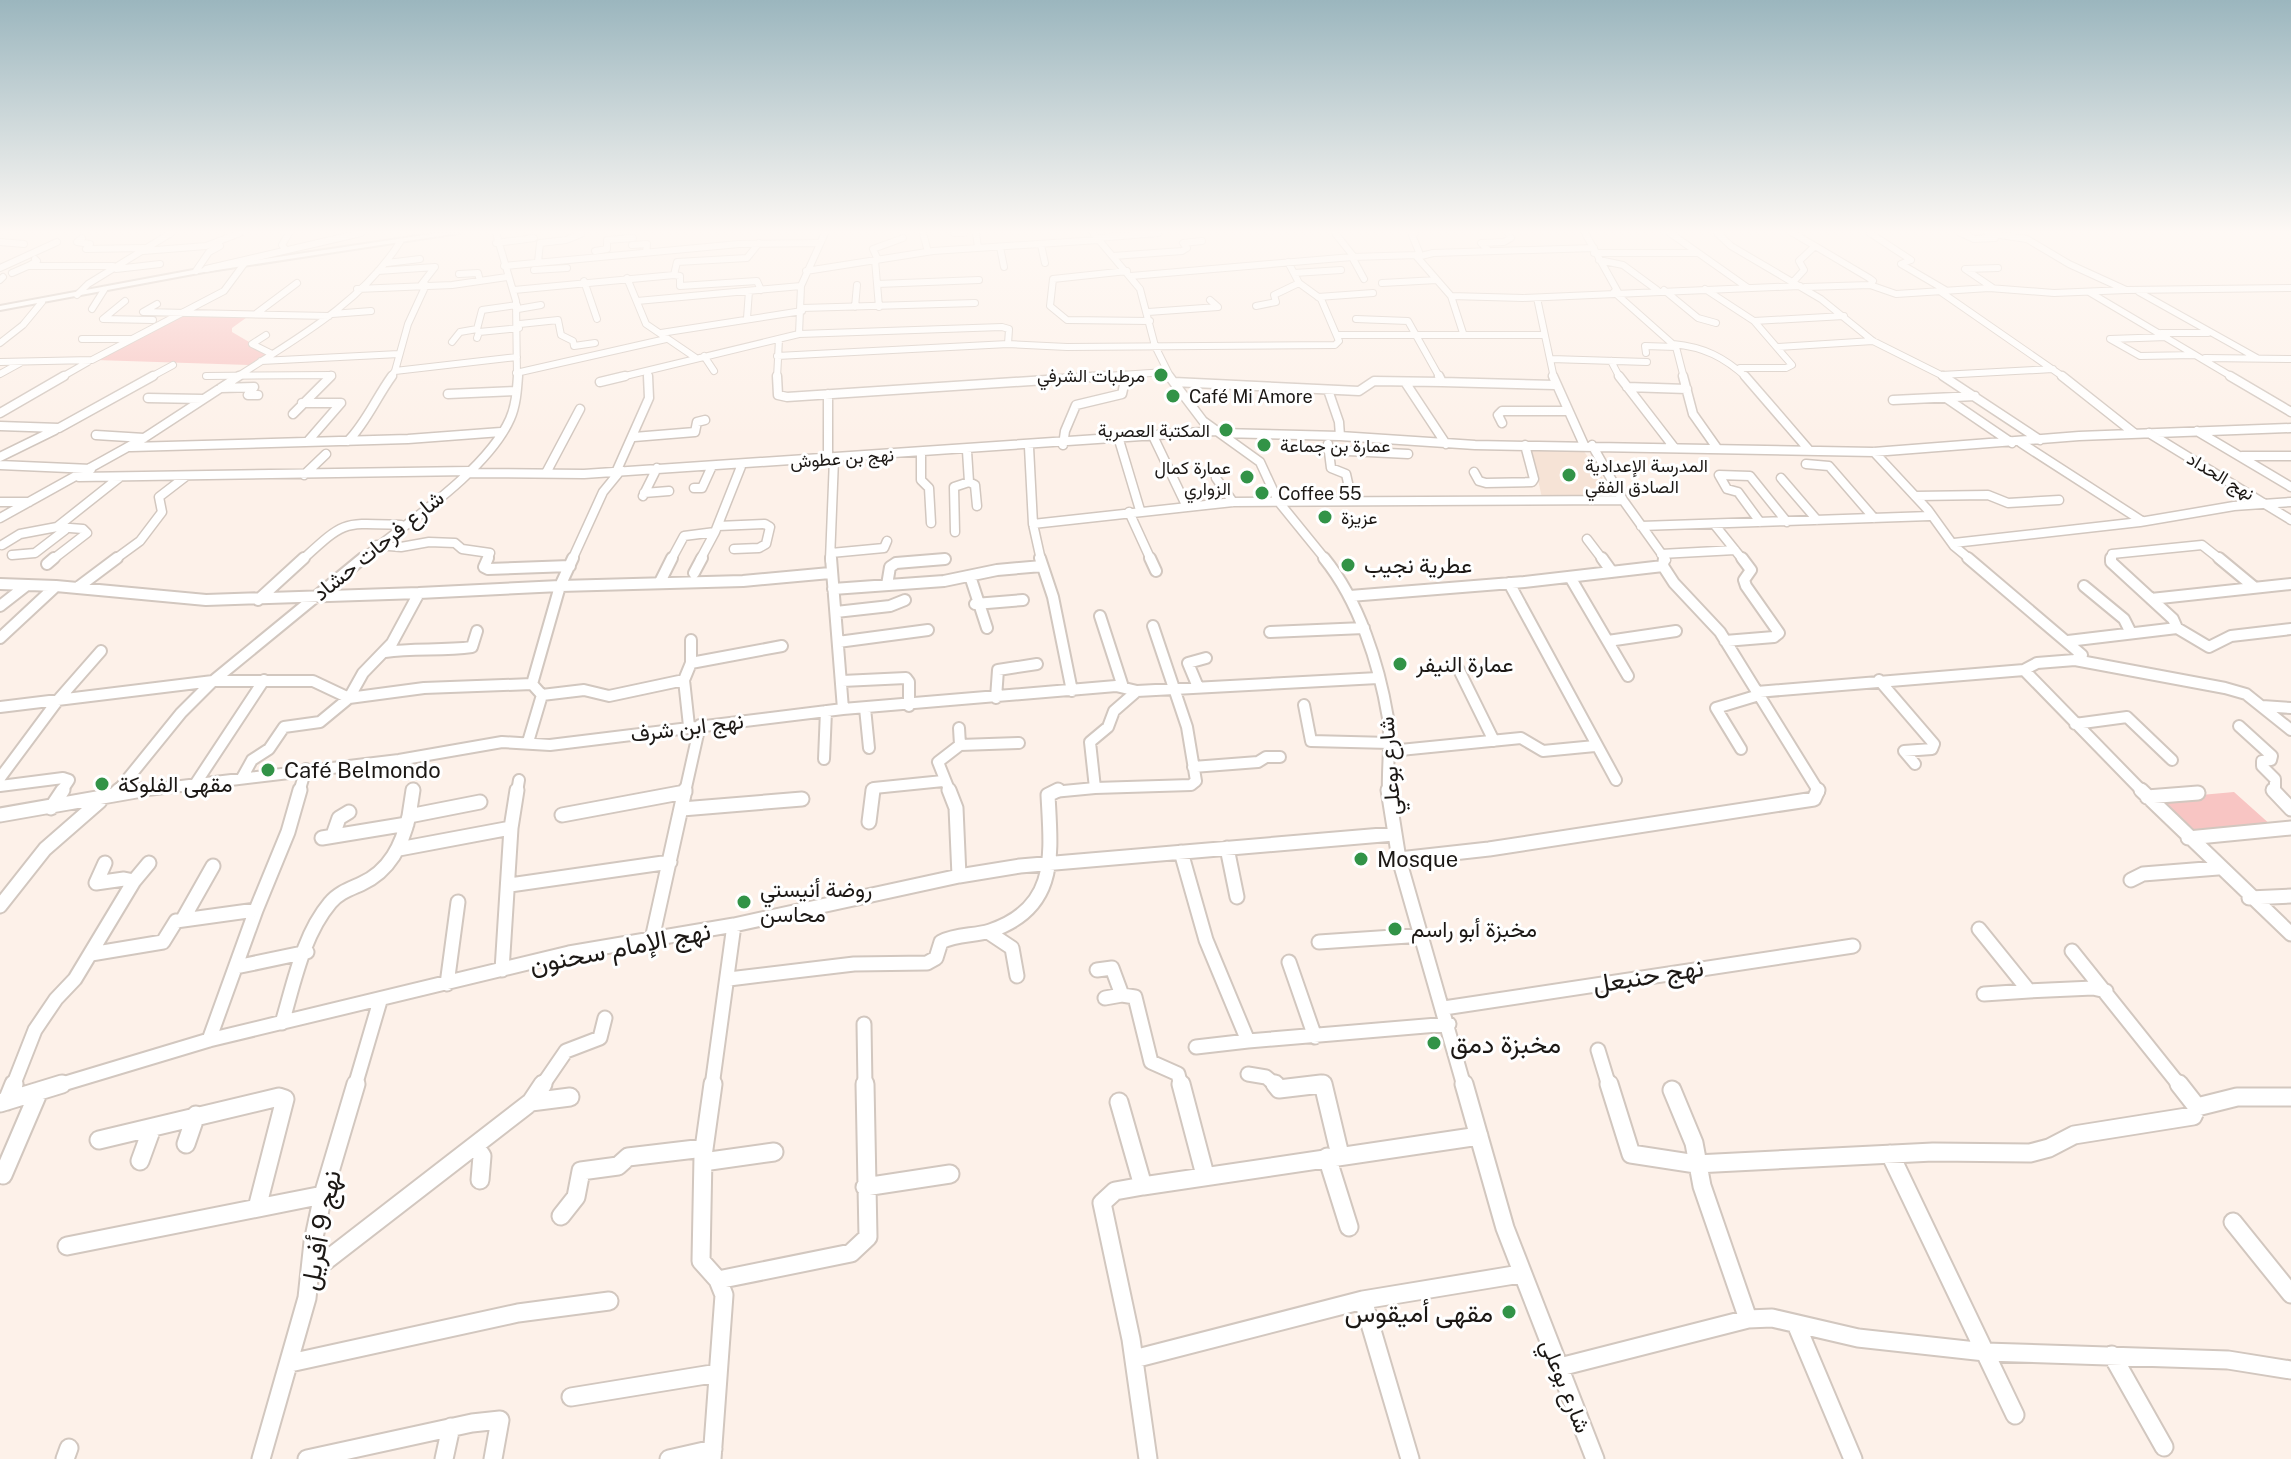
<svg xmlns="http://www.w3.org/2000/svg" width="2291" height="1459" font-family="'Public Sans',Vazirmatn,sans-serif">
<rect width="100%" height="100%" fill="#fdf1e9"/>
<path fill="#f6e3d6" d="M1531,447L1583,450L1611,490L1599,498H1542Z"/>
<path fill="#f8c5c3" d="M189,314L250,315L232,328V332L268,353L249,365L96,360L179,316Z
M2234,792L2272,826L2196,835L2157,799Z"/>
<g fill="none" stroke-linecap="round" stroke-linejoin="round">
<g stroke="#d2c7bf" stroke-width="8">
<path id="minor-far4" d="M496,233L516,301L517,378
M923,233L928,252
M954,233H964
M976,233L978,248
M1093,233L1140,289L1155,346L1171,378
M1335,233L1354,257
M1585,233L1618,292
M1670,233L1748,288
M1717,233L1731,246L1821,299L1873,341L1947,378
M1793,233L1869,278L1873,281L1870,285
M1870,233L1911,260L1901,264L1947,291
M1961,233L1974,239L1995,238
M1987,233L2027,239L2069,264L2126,290L2291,288
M82,238L77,242L90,244L86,249L144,248
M1097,238L1158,233
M0,242L24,244
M496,243L534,238
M632,245L647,244L646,253
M1041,245L1045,263
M1000,247L1004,267
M1594,248L1433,253L1417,257L1451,296L1523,298L1800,286
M286,250L282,245L289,233
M143,251L206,246L240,233
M595,251L607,249V240L633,238
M1489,251L1481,243L1504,242L1511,238L1508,233
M1594,253H1697
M1113,256L1182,251L1187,248L1183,243L1202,241
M1352,257L1364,279
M35,259L37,261L28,266H113
M875,260L879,307
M878,260L873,249L903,238
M1599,260L1623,265L1657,290
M538,262L540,243L566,240L581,234
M387,263L420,259
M504,266L739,244L818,243
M0,268L57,242
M116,269L160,264
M206,269L361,233
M534,270L567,268
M196,271L209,252L220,246
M378,271L435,267L421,285
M806,271L933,251L1098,240
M1127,271L1053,279L1050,306L1067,320L1150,321
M12,273L28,266
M1294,273L1341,270
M459,274L478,273L480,281
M674,275L680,276V286L757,281L761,290
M1131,276L1352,257L1417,255L1419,252L1412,235L1415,233
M627,278L646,324L696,358
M0,280L3,277
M584,281L597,319
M1793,282L1804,270L1799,261L1815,246
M1382,283L1437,280
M877,284L979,280
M1805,287L1870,285L1896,294L1989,288L2054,293L2126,290
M1993,288L1965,269L1998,268
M357,289L452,285L507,277
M1705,289L1754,321L1844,316
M514,290L674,275L677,262L747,258L759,243
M1664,290L1698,318L1716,323
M1614,292L1676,347L1684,378
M1941,292L2065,378
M2089,292L2234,378
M2139,292L2257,358
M77,295L88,284L171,233
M1451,296L1463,333
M1318,297L1373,293
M1537,298L1554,378
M125,301L103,319L153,320
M637,301L801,286
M157,304L143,312L329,316
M1256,306L1276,302L1274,295L1299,283
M855,307L857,285
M802,308L975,303
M92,309L104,290
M518,309L541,305
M1148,312L1218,307L1210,300
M257,313L297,283
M332,314L371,311
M747,318L749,291
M1356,319L1408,321L1440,378
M520,324L558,320L561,335L573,341L574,346L595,343
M661,333L802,311
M2161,333H2208
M799,334L1002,327L1009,329L1008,344
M266,335L252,344L272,354
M1337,335H1543
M2167,337L2110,339L2140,356L2195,355
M477,338L479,332L519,328
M82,339H130
M452,342L460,332L477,329L482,310L517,305
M0,343L23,325L42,302
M1673,344C1704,347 1724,357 1747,378
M1778,347L1873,341
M1646,353L1645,346L1676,347
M704,356L714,371
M777,356L1008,344L1067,347L1335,345L1339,341L1321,299L1299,283L1288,262
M2205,358L2291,359
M1551,359L1647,362
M261,361L399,354
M1611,361L1620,378
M0,362L92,360L224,291L244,264
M1740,368H1786L1792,365L1754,321
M395,371L517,357
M648,372V378
M516,373L666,339
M0,374L20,363
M1941,375L2053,369
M206,376L332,375L329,378
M60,378L88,362
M149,378L173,365
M235,378C294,340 362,303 400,242
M390,378L395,371L408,324L426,285
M617,378L799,334L801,286L825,233
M777,378L779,339
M1075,378L1166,372
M1125,378L1126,375"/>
</g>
<g stroke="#d2c7bf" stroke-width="11">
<path id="minor-far3" d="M777,376L778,395L787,397L1106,376
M1169,376L1203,421L1260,462L1278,501L1326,560
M1439,376L1442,382L1555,385
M1553,376L1584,445
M1619,376L1673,446
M1683,376L1693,414L1717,448
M1745,376L1809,450
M1943,376L2040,440
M2062,376L2134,433
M2230,376L2291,412
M600,382L625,376
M1174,382L1359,391L1374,381L1442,382
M1405,382L1446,444
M1627,387L1687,389
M221,388L254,387L248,395H258
M1328,390L1339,422L1340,436
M448,394L516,391
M828,394V460
M148,398L202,399
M1946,398L2012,443
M1893,400L1975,396
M302,403H341L308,441
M0,413L64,376
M293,414L331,376
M1502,423L1498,415L1502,411H1565
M0,426L59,428L153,376
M2197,431L2291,487
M1221,433L1340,436L1475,445L1874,452L2079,436L2291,428
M2149,433L2291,520
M96,435L144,438
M1153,436L1186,505
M634,437L695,432L697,422L705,420
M1119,440L1140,510
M348,441C366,423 376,398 392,376
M2021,443L2142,521
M1328,444L1331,468L1346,474L1352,501
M1063,445L1065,431L1076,405L1122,394L1126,376
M131,447L408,439L501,432
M1029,447L1033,524L1233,502L1623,500L1592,445
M1328,450L1408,454
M967,451L969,482L975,485L977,506
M1874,452L1928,510L1954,546L1971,560
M921,453V480L929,488L931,523
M2242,456H2291
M0,457L55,430
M1806,464L1829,466L1874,518
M0,465L91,469
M617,470L649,398L648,376
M1474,472L1479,481L1486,483L1532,482L1534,479L1525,445
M468,473L584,474L1216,431
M546,473L580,409
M304,475L326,454
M79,477L469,471
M1216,478L1233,502
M1781,478L1817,520
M694,488H702L712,466
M644,493L669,491
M643,496L657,468
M1915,496L1988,495L2008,503L2059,500
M1623,500L1666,560
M0,502H29
M1129,512L1151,560
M0,518L144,438L239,376
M1760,522L1738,492L1727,489L1719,475L1750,476L1787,522
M1033,524L1041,560
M1714,524L1743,560
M718,526L765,524L770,527L766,544L759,548L734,549
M1641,526L1930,516
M955,532L954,487L969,482
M1587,539L1603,560
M1954,543L2140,522L2234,506L2291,502
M2,545L20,534L57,527
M377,545L401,547L429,542L455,543L462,549L490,553L487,560
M831,553L884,548L887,541
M1661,554L1735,550
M12,555L35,553L65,530
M52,560L87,533L83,529L57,527L120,477
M114,560L140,541L162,512L159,497L185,477
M302,560C346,520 341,523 401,525
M361,560C405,524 487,471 510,419C516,406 517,390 518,376
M572,560L603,492L621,470
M671,560L684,536L715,532L742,464
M700,560L715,532
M830,560L834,459
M929,560L945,559
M2111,560L2112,554L2202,545L2221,560"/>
</g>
<g stroke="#d2c7bf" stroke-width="14">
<path id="minor-far2" d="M488,558L484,567L488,569L570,566
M573,558L560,586L743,581L830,573
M831,558L843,709
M1040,558L1053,597L1072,691
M1150,558L1156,571
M1324,558C1359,601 1379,664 1388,718C1391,742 1387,768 1388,792
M1602,558L1612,572
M1968,558L2082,655L2075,660
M2111,558V562L2173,619L2177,628
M2219,558L2254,587
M47,564L54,558
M1663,566L1674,583L1720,632L1819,792
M694,573L702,558
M970,576L987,628
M1570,577L1628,676
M660,582L672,558
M1509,583L1616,780
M0,584L56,586
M887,585L890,567L896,563L945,559
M2084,586L2124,619L2131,633
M77,588L117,558
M833,589L944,581L997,570L1042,566
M419,593L560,586L532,684L542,695L528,742
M1350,596L1524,582L1663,566L1664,558
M2151,599L2291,584
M258,600L304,558
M975,604L1023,600
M0,606L27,585
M836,612L890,606L905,600
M1100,616L1123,687
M1270,632L1364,628
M0,638L56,586L206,600L419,593L392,643L363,673L349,698L313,681H213L0,707
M1608,641L1676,631
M1725,641L1774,637L1779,633L1746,586L1744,580L1751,570L1742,558
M2068,641L2177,628L2209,647L2231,636L2291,629
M838,642L928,630
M385,652C415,648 442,651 472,647L477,631
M691,663L782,646
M1459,670L1494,741
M2024,670L2143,792
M684,680L689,726
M1879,680L1934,744L1932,749L1904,751L1915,764
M842,681L906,678L909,682V706
M1198,687L1188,663L1206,658
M1137,691L1114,711L1108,727L1090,742L1095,788L1191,785L1196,781L1187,727L1153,626
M1757,692L2024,670L2037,663L2075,660L2225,688L2246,694L2291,730
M542,695L584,690L609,696L684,680L691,663V640
M996,698L998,670L1037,664
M1304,705L1311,741L1390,743
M2262,706L2291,708
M865,708L869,748
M2075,724L2127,717L2172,760
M2239,726L2272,756L2271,760L2262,761V766L2275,779V792
M959,728L960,745
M1741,749L1716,708L1759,695
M1390,751L1521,738L1543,751L1595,746
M824,759L826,711
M1193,767L1258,762L1266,757H1280
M0,778L58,700L101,651
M242,778L252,760L269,749L284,727L320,722L349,698L424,688L532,684
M196,783L264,680
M0,786L63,778L69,780L61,792
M117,792L181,713L213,681L363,558
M131,792L399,760L502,742L550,745L843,709L1116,686L1137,691L1378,678
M299,792L306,769
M413,792V789
M517,792L519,780
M685,792L700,725
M872,792L874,788L943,781
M950,792L938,762L960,745L1019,743
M1053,792L1095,788"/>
</g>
<g stroke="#d2c7bf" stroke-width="17">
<path id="minor-far1" d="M949,790L956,808L959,876
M1388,790L1399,859L1464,1086
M2141,790L2291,934
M2273,790L2291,809
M114,795L119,790
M2147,797L2198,793
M51,808L63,790
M682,809L802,799
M0,815L142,790
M562,815L685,792
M409,816L413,790
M869,822L873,790
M511,828L517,790
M333,835L339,818L349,812
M322,838L407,824
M2188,838L2291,828
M1227,848L1237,897
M399,849L511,828L502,970
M1181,852L1206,940L1248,1041L1449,1024
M1399,859L1489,849L1814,799L1818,790
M2131,880L2143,874L2218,868
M134,881L149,863
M510,885L670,862
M2249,898L2291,896
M0,906L45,849L100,801
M183,919L213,866
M1979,929L2029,991L2093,988L2106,991
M988,932L1012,948L1017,976
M652,939L685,790
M1319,942L1423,935
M2072,951L2180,1086
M91,954L163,942L176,921L256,910L288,832L300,790
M1289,962L1315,1037
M236,967L307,952
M1097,970L1112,968L1122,995L1135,997L1151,1062L1178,1074L1181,1086
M729,979L854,964L927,963L936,958L941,942C956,934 974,936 990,931C1059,908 1051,854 1048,795L1058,790
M447,984L458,902
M1984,994L2029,991
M1105,998L1122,995
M1444,1008L1853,946
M282,1023C294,983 303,935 330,903C338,893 350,889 361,884C390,871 402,845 409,816L480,802
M864,1024L865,1086
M209,1040L256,910
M1196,1047L1248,1041
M1598,1050L1609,1086
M1248,1074L1266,1077L1277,1086
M13,1086L35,1030L56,999L75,979L134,881L124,879L96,883L105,863
M56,1086L209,1040L569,953L734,925L959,876L1020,866L1394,834
M355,1086L380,1001
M542,1086L566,1051L600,1038L605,1018
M712,1086L734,925
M1303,1086H1324"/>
</g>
<g stroke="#d2c7bf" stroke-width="21">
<path id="minor" d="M1181,1084L1205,1175
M1275,1084L1279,1089L1321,1084
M1323,1084L1340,1155
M1464,1084L1505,1228L1595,1459
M1609,1084L1631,1154L1696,1164L1933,1152L2030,1153L2049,1148L2074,1135L2193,1116L2197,1107L2237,1097H2291
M2179,1084L2197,1107
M1672,1090L1694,1143L1702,1186L1748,1319
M7,1101L14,1084
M531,1102L570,1097
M1119,1102L1143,1186
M0,1103L62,1084
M99,1140L279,1097L285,1099L257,1208
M186,1144L196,1115
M475,1146L482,1156L480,1180
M1890,1154L2015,1415
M1327,1157L1349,1227
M140,1161L152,1128
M703,1162L774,1152
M3,1175L39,1091
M865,1187L950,1174
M561,1216L576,1197L581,1171L618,1166L628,1157L704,1148
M2233,1222L2291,1294
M67,1246L323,1195
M310,1273L531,1102L543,1084
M718,1280L851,1253L868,1237L865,1084
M1363,1300L1410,1459
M1796,1324L1853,1459
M2112,1355L2164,1447
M1134,1359L1363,1300L1520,1274
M290,1363L518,1313L609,1301
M1560,1367L1748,1319L1772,1318L1858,1338L1985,1352L2228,1360L2291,1370
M571,1397L718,1373
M65,1459L69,1448
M261,1459L307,1298L313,1242L323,1195L356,1084
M307,1459L472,1423L500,1420L493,1459
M444,1459L451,1427
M669,1459L713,1449
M712,1459L724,1295L718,1280L701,1261L703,1156L713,1084
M1148,1459L1131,1339L1102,1203L1115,1191L1143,1186L1479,1136"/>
</g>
<g stroke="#d2c7bf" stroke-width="4">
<path id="major" d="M438,233H459L204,272L0,310V306L204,268Z"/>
</g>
<use href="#minor-far4" stroke="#fff" stroke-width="6"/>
<use href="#minor-far3" stroke="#fff" stroke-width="8"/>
<use href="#minor-far2" stroke="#fff" stroke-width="10"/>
<use href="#minor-far1" stroke="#fff" stroke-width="13"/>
<use href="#minor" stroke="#fff" stroke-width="17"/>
<use href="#major" fill="#fff" fill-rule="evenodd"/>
</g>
<linearGradient id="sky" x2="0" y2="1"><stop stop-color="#9bb6be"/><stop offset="0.53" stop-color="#fef9f5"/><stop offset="1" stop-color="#fef9f5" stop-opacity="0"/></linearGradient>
<rect width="2291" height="438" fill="url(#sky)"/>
<g fill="#329347" stroke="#fff" stroke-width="3">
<circle cx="1161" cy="375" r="8"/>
<circle cx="1173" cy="396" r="8"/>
<circle cx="1226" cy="430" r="8"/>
<circle cx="1264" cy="445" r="8"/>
<circle cx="1569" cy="475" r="8"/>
<circle cx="1247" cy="477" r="8"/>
<circle cx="1262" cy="493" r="8"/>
<circle cx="1325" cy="517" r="8"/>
<circle cx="1348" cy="565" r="8"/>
<circle cx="1400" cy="664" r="8"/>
<circle cx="268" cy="770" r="8"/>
<circle cx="102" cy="784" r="8"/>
<circle cx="1361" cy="859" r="8"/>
<circle cx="744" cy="902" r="8"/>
<circle cx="1395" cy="929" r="8"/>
<circle cx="1434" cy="1043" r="8"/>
<circle cx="1509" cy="1312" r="8"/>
</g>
<g text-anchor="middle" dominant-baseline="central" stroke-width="6" stroke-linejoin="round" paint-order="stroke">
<g font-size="18" fill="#1c1815" stroke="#fff" text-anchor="start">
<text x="1145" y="375" text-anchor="end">مرطبات الشرفي</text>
<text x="1189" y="396">Café Mi Amore</text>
<text x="1210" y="430" text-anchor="end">المكتبة العصرية</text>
<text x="1280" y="445">عمارة بن جماعة</text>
<text x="1585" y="465">المدرسة الإعدادية<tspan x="1585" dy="21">الصادق الفقي</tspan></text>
<text x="1231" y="467" text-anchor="end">عمارة كمال<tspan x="1231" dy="21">الزواري</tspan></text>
<text x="1278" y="493">Coffee 55</text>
<text x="1341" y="517">عزيزة</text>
</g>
<g font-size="18" fill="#1c1815" stroke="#fff">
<text transform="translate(842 458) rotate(-4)">نهج بن عطوش</text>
<text transform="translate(2221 476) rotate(31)">نهج الحداد</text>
</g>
<g font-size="22" fill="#1c1815" stroke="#fff">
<text transform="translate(378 545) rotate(-39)">شارع فرحات حشاد</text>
<text transform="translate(687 727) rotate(-7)">نهج ابن شرف</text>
<text transform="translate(1389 766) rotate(-94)">شارع بوعلي</text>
<text transform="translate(1566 1386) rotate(68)">شارع بوعلي</text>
</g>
<g font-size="22" fill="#1c1815" stroke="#fff" text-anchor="start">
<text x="1364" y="565">عطرية نجيب</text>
<text x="1416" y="664">عمارة النيفر</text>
<text x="284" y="770">Café Belmondo</text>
<text x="118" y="784">مقهى الفلوكة</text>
<text x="1377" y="859">Mosque</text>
<text x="760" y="889">روضة أنيستي<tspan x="760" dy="25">محاسن</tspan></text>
<text x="1411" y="929">مخبزة أبو راسم</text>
</g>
<g font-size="26" fill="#1c1815" stroke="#fff">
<text transform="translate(620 947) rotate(-11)">نهج الإمام سحنون</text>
<text transform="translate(1648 975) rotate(-9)">نهج حنبعل</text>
<text transform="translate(320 1230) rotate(-79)">نهج 9 أفريل</text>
</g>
<g font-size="26" fill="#1c1815" stroke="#fff" text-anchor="start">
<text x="1450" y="1043">مخبزة دمق</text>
<text x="1493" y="1312" text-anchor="end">مقهى أميقوس</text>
</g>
</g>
</svg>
